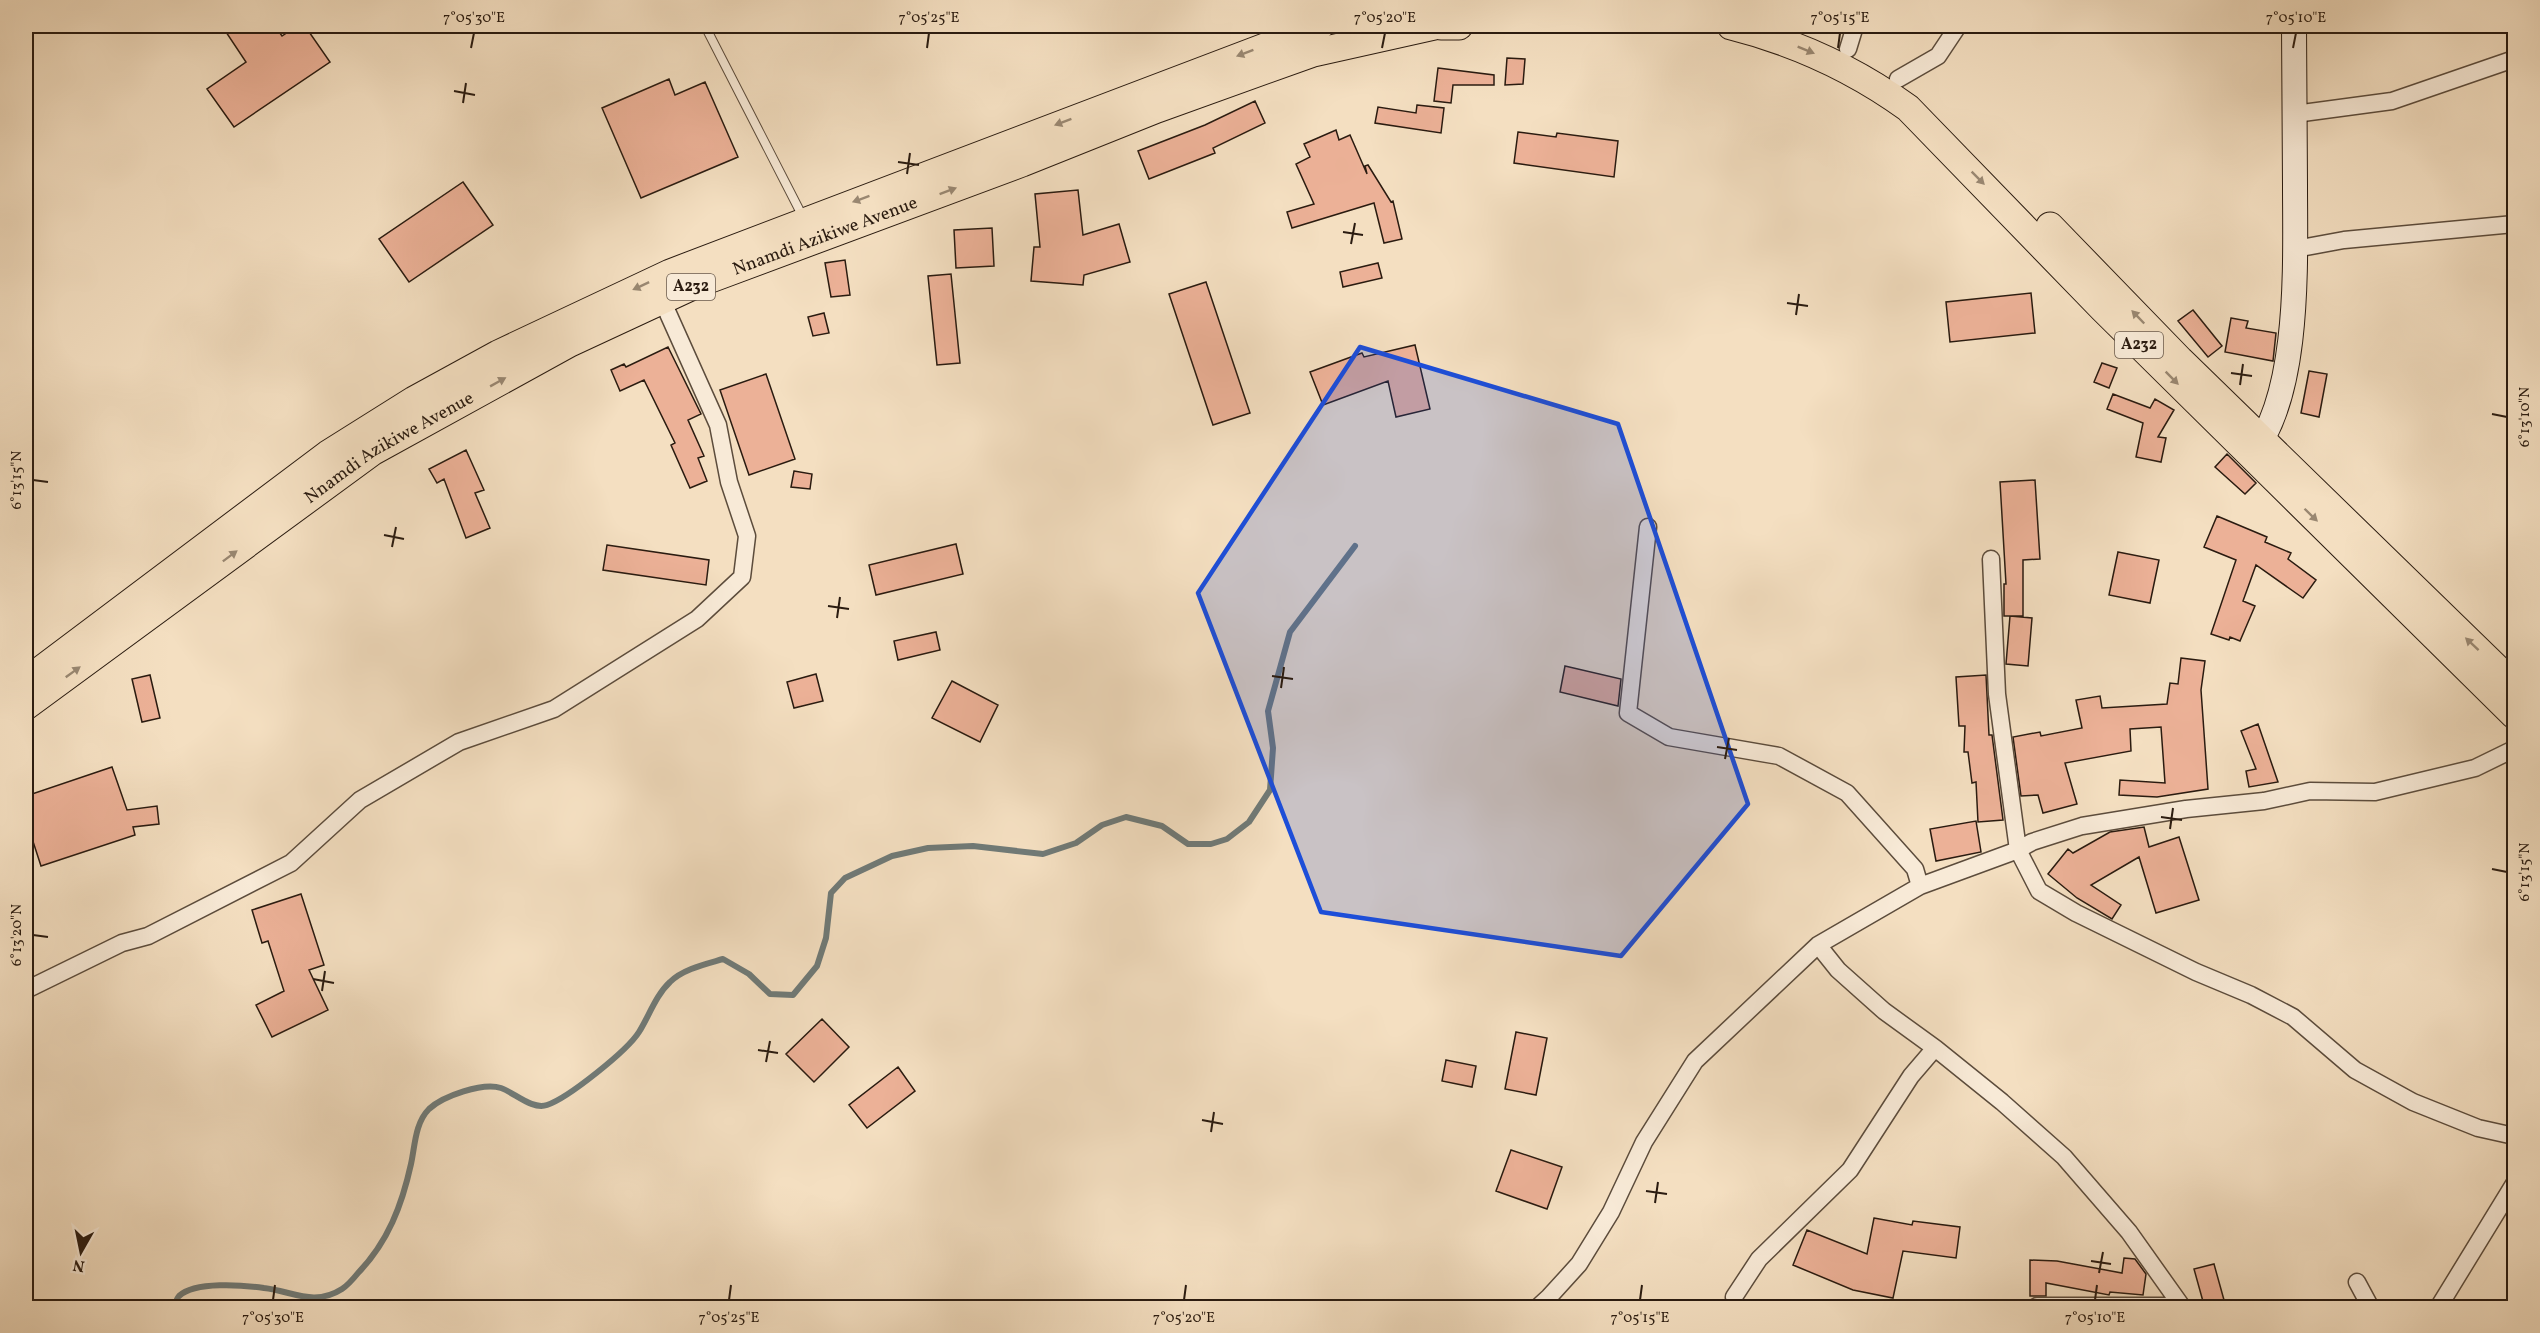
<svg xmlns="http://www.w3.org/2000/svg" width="2540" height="1333" font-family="Vollkorn,serif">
<rect width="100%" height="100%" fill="#f4dfc1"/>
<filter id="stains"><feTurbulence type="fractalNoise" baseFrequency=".00333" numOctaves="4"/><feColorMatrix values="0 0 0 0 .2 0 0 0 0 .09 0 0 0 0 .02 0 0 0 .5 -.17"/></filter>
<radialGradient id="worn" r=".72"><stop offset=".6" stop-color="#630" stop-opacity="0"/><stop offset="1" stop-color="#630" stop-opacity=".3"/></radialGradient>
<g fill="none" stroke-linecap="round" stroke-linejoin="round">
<path stroke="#707a77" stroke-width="6" d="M173,1308C175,1304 177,1298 179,1296C195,1281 243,1285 264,1288C292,1291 314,1307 342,1289C348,1285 354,1278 358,1273C388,1242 402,1205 411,1164C415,1146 415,1123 429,1109C443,1096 483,1082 501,1088C515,1093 532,1110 547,1105C568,1098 627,1051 639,1032C649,1016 656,995 670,982C683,969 706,964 723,959L749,974L770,994L793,995L817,966L826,938L831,893L845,878L892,856L928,848L973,846L1043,854L1076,843L1102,825L1126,817L1162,826L1188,844H1211L1227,839L1249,822L1270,790L1273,748L1268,711L1290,632L1355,546"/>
</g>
<path fill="#ecb197" stroke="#2a1b10" stroke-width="1.5" d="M222,26H275L282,36L297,26H305L330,62L234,127L207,89L246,62Z
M1507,58L1525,59L1523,84L1505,85Z
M1438,68L1494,75V85H1453L1451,103L1434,101Z
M669,79L675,95L705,82L738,157L641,198L602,108Z
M1255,101L1265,123L1213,148L1215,153L1149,179L1138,151L1205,125Z
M1417,105L1444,108L1441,133L1375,123L1378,107L1416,113Z
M1336,130L1339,140L1350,135L1367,174L1365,166L1368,165L1391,202L1393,201L1402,239L1384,243L1374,203L1292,228L1287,212L1314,204L1296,164L1310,157L1304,144Z
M1518,132L1556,137L1557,133L1618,141L1614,177L1514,163Z
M463,182L493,225L409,282L379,239Z
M1078,190L1083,235L1119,224L1130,262L1084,275L1083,285L1031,281L1034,247H1040L1035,194Z
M992,228L994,266L956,268L954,230Z
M845,260L850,295L831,297L825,263Z
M1378,263L1382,278L1343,287L1340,272Z
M951,274L960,363L937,365L928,276Z
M1206,282L1250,413L1213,425L1169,294Z
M2031,293L2035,333L1950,342L1946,302Z
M2193,310L2222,346L2208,357L2178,321Z
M824,313L829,333L813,336L808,317Z
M2231,318L2248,321L2246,328L2276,333L2273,361L2225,352Z
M1415,345L1430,409L1396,417L1388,381L1323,405L1310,372L1362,353L1364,357Z
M668,347L701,414L688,420L704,456L698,458L707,481L690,488L671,445L675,443L644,380L620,391L611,370L624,364L626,367Z
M2102,363L2117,368L2109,388L2094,382Z
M2309,371L2327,374L2319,417L2301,413Z
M766,374L795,459L749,475L720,390Z
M2113,394L2150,408L2155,399L2174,410L2158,437L2166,438L2161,462L2136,457L2143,423L2107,409Z
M466,450L484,490L475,493L490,528L466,538L444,479L437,483L429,469Z
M2227,454L2256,483L2245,494L2215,467Z
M794,471L812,474L810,489L791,487Z
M2035,480L2040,559L2023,560V616H2004V584H2006L2000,482Z
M2217,516L2267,537L2265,542L2291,553L2288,559L2316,580L2303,598L2256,565L2243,601L2255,606L2240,641L2230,637L2229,640L2211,634L2236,560L2204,547Z
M956,544L963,574L876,595L869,565Z
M607,545L709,560L706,585L603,570Z
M2118,552L2159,560L2150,603L2109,595Z
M2010,616L2032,618L2028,666L2006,664Z
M936,632L940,650L898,660L894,641Z
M2181,658L2205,661L2201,690L2208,789L2157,797L2119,795L2120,780L2165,783L2161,727L2130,729L2131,751L2065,763L2077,804L2043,813L2038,795L2021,796L2013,737L2040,732L2041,736L2082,728L2076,700L2100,696L2102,708L2167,704L2170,683L2178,684Z
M1565,666L1621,679L1618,706L1560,692Z
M816,674L823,701L794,708L787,682Z
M150,675L160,718L142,722L132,679Z
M1986,675L1989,735H1992L2003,820L1978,822L1976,782L1972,783L1968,752H1964L1965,726H1959L1956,677Z
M952,681L998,705L980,742L932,718Z
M2258,724L2278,782L2249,787L2246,771L2256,769L2241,731Z
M112,767L127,810L157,806L159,824L133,827L135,835L41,866L26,820V796Z
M1976,821L1981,852L1936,861L1930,829Z
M2144,827L2149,847L2179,837L2199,900L2156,913L2139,857L2091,885L2121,905L2112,919L2077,898L2048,874L2068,849L2073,853L2110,832Z
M301,894L324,965L309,970L328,1010L272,1037L256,1005L284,991L268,941L262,943L252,910Z
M822,1019L849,1047L814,1082L786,1054Z
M1516,1032L1547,1038L1536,1095L1505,1089Z
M1446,1060L1476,1066L1472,1087L1442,1081Z
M898,1067L915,1091L867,1128L849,1105Z
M1511,1150L1562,1167L1547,1209L1496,1191Z
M1874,1218L1912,1225L1913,1221L1960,1227L1956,1258L1903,1251L1893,1298L1853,1290L1793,1265L1807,1230L1867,1254Z
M2124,1258L2135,1259L2146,1274L2143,1295L2110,1292L2109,1295L2046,1283V1296H2030V1260L2057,1261L2122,1273Z
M2214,1264L2224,1300L2204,1305L2194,1269Z"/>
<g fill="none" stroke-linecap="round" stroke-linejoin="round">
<g stroke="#5c4c3c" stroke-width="10">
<path id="lane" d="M705,26L804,219"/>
</g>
<g stroke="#5c4c3c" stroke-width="19">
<path id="street" d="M1848,49L1855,26
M1898,79L1938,56L1958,26
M2295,114L2392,101L2514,59
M2295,249L2344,240L2514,224
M1648,527L1628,713L1669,737L1779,756L1847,793L1915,869L1920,886
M1991,559L1997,694L2018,850L2039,891L2076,913L2196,972L2251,995L2293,1017L2355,1070L2413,1102L2478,1128L2514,1136
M1818,945L1838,970L1884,1011L1935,1048L2002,1102L2064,1157L2129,1232L2183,1308
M26,990L122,943L148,936L291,863L360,800L459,742L554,709L697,619L742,577L747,536L729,482L718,425L662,300
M2357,1282L2371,1308
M1734,1297L1759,1259L1850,1170L1911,1076L1935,1048
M2037,1306H2181
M1537,1308L1549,1297L1579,1264L1611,1212L1644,1142L1695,1061L1818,945L1920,886L2018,850L2032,842L2082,826L2186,809L2264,801L2310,791L2375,792L2475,768L2514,749
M2438,1308L2514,1184"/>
</g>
<g stroke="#2a1b10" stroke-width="26">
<path id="secondary" d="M2251,455C2301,396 2295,261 2295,185C2295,132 2294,79 2294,26"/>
</g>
<g stroke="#2a1b10" stroke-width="29">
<g id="primary">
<path d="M1441,26H1459"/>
<path d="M1731,26C1795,42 1854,69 1908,108L2103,309L2514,715"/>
<path d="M2050,226L2180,360L2514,685"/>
<path d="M26,681L328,454L414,400L498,354L670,273L1320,26"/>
<path id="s1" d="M26,706L372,452L570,343L697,284L1022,163L1157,109L1313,53L1434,26"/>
</g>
</g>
<use href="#lane" stroke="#f8ead7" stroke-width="8"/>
<use href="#street" stroke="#f8ead7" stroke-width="16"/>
<use href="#secondary" stroke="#f8ead7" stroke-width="24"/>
<use href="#primary" stroke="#f4dfc1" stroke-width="27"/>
</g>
<defs><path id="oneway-solid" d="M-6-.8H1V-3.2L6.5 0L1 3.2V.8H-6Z" transform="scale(1.5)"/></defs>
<g fill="#998771">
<use href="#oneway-solid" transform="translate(1806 50) rotate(22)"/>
<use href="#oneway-solid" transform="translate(1245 53) rotate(159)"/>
<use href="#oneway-solid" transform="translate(1063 122) rotate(159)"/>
<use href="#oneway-solid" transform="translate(1978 178) rotate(45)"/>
<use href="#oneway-solid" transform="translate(948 191) rotate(-21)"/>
<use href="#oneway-solid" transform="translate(861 199) rotate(160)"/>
<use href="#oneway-solid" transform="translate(641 286) rotate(155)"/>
<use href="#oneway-solid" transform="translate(2138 317) rotate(-134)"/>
<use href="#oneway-solid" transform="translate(2172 378) rotate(45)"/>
<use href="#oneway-solid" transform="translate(498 382) rotate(-29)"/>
<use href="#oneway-solid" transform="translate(2311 515) rotate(44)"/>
<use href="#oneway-solid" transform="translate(230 556) rotate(-37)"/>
<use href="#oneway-solid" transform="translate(2472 644) rotate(-137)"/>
<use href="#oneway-solid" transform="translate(73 672) rotate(-36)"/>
</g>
<path fill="#1d4ed8" fill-opacity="0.2" stroke="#1d4ed8" stroke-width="4.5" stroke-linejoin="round" d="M1360,347L1618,424L1748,804L1621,956L1321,912L1198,593Z"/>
<path fill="none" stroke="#2a1b10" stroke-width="2" d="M471,48L474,33M927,48L929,33M1382,48L1385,33M1838,48L1840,33M2293,48L2296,33M454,91L475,95M463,103L466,83M898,162L919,165M907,174L910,153M1343,232L1363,235M1351,244L1355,223M1787,303L1808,306M1796,315L1799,294M2231,373L2252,376M2240,385L2243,364M2492,414L2507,417M33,480L48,482M384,535L404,539M392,547L396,527M828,606L849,609M837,618L840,597M1272,676L1293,679M1281,688L1284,667M1717,747L1737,750M1725,759L1729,738M2161,817L2182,820M2170,829L2173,808M2492,869L2507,872M33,935L48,937M313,979L334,983M322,991L325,971M758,1050L778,1053M766,1062L770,1041M1202,1120L1223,1124M1211,1132L1214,1112M1646,1191L1667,1194M1655,1203L1658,1182M2091,1261L2111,1264M2099,1273L2103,1252M273,1300L275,1285M729,1300L731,1285M1184,1300L1186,1285M1640,1300L1642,1285M2095,1300L2097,1285"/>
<g text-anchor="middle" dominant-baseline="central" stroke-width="4.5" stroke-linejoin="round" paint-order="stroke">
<g fill="#f8ead7" stroke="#68594c" stroke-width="1.5">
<rect x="667" y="274" width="48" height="26" rx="4.5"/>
<rect x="2115" y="332" width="48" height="26" rx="4.5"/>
</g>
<g font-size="16" font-weight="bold" fill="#2a1b10">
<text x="691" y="287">A232</text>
<text x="2139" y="345">A232</text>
</g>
<g font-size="18" fill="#2a1b10" stroke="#f8ead7">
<text stroke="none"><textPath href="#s1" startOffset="932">Nnamdi Azikiwe Avenue</textPath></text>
<text stroke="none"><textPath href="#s1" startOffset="446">Nnamdi Azikiwe Avenue</textPath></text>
</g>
</g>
<rect width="2540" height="1333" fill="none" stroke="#f4dfc1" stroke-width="66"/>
<g transform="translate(81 1252) rotate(189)" stroke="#f8ead7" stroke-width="4.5" paint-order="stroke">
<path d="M0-4.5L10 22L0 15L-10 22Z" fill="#2a1b10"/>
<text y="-9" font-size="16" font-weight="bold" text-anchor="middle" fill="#2a1b10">N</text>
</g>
<rect x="33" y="33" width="2474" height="1267" fill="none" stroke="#2a1b10" stroke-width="2"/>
<g font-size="15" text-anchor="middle" fill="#2a1b10">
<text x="474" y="22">7°05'30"E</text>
<text x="929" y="22">7°05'25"E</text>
<text x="1385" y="22">7°05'20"E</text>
<text x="1840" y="22">7°05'15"E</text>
<text x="2296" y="22">7°05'10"E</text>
<text transform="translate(2524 417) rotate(-90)" y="5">6°13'10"N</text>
<text transform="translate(16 480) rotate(-90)" y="5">6°13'15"N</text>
<text transform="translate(2524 872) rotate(-90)" y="5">6°13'15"N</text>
<text transform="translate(16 935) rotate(-90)" y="5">6°13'20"N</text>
<text x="273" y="1322">7°05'30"E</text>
<text x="729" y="1322">7°05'25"E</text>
<text x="1184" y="1322">7°05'20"E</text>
<text x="1640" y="1322">7°05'15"E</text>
<text x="2095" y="1322">7°05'10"E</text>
</g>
<rect width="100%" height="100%" filter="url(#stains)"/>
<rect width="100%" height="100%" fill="url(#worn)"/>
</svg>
